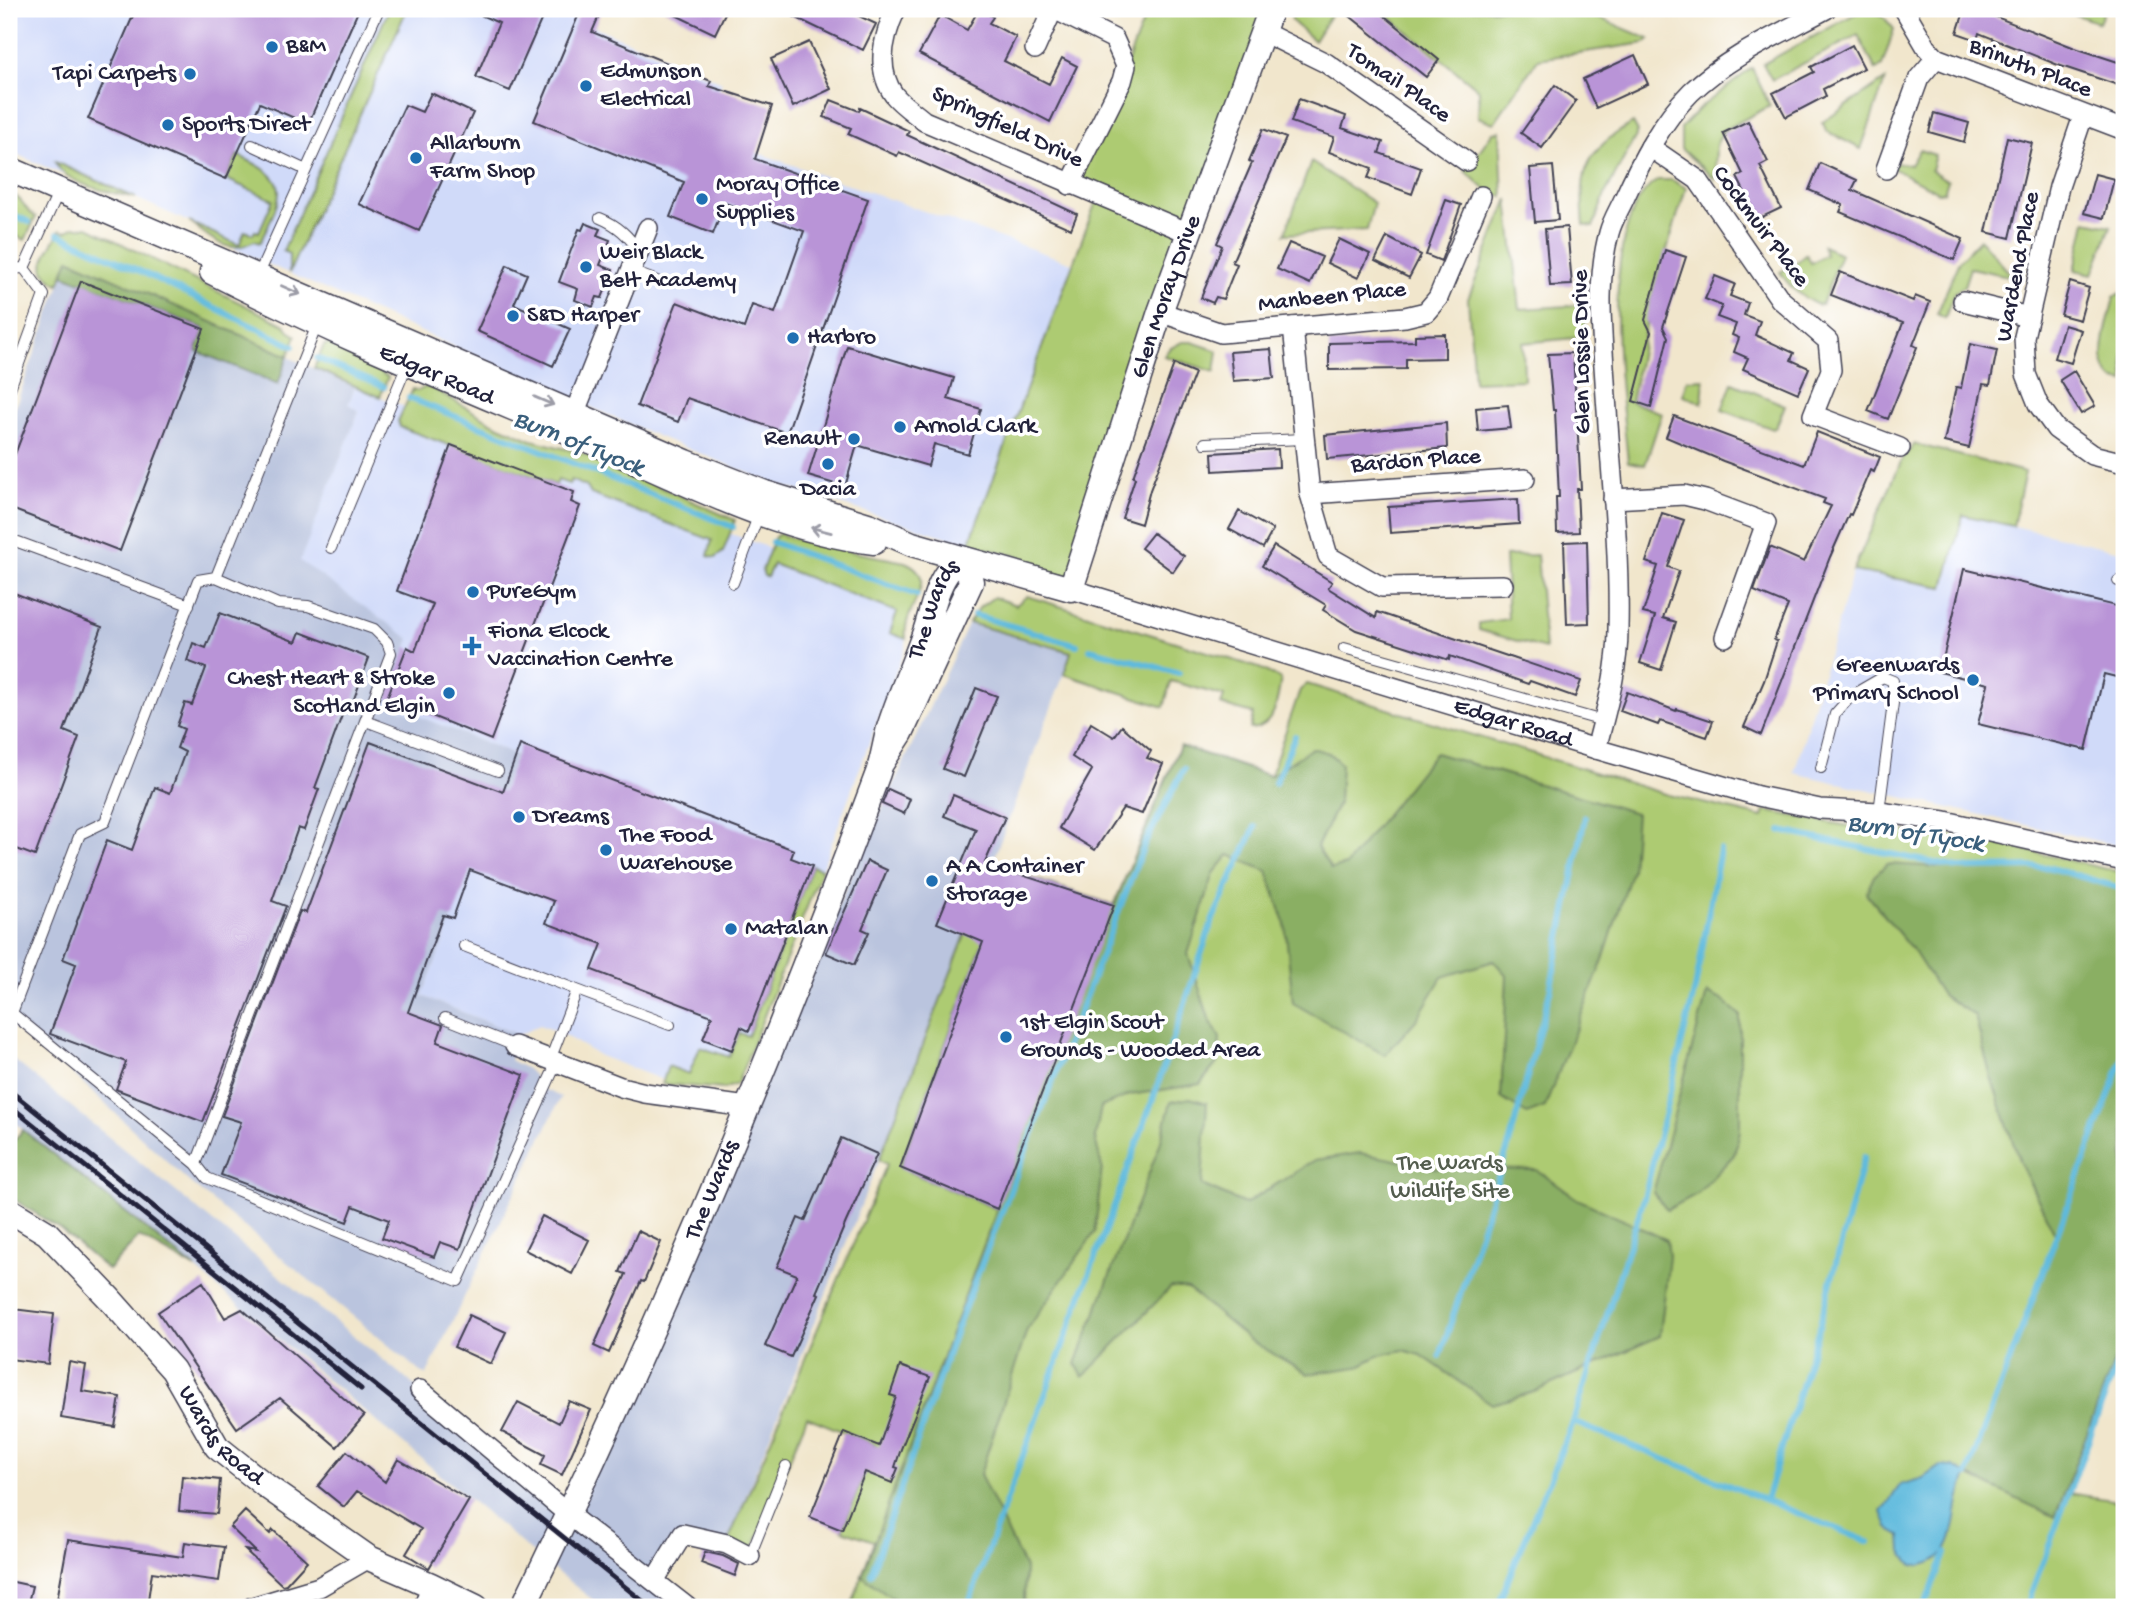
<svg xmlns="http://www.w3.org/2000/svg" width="2133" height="1616" font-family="'Gochi Hand',sans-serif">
<rect width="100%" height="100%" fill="#fff"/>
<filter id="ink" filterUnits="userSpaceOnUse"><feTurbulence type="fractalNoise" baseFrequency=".0143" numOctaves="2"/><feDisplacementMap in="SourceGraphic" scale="14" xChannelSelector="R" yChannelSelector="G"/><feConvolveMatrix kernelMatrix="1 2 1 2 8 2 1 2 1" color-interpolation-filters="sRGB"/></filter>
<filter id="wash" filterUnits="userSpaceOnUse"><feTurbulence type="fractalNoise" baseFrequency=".00686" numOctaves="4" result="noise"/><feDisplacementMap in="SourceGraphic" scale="28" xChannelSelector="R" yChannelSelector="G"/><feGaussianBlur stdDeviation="1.57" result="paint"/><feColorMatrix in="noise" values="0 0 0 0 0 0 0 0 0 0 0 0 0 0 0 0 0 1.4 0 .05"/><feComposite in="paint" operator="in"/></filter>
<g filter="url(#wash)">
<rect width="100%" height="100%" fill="#f1e6cc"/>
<path fill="#d0daf9" d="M9,9H554L722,82L701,133L1072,263L969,544L770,482L645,431L216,241L189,222L136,198L98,190L9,151Z
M355,387L583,478L915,603L906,626V645L829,850L737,1084L732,1086L724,1089L662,1084L663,1080L600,1056L560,1033L539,1025L519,1035L422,996L516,755L384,703L299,561L359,411L348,404Z
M1963,514L2124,552V847L1794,773L1853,571L1944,586Z"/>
<path fill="#bac4de" d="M69,259L355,387L348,404L359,411L300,561L410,639L385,703L516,755L422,996L519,1035L510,1060L527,1069L534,1076L536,1086L561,1097L426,1376L188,1181L69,1070L9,1025V424Z
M969,623L1072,653L879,1160L727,1544L683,1534L654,1581L687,1607H602L545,1563L154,1234L9,1118V1056L420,1390L569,1514L855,867Z"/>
<path fill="#adcb72" stroke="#687656" stroke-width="2" d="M389,9H407L289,273V254L283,251Z
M1148,9H1271L1071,589L1021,557L969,544L1098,196L1070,185L1126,66Z
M1291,9H1334L1314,41L1292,21Z
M1380,9H1578L1649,39L1645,43L1538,59L1494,123L1478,117L1479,90Z
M2059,9H2105L2099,23Z
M1862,10L1881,14L1894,29L1882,66L1876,70L1858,35L1772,80L1763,64Z
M1752,68L1770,106L1724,130L1716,145L1715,179L1681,149V128L1701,107Z
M1885,80L1861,149L1826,131L1823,122Z
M1633,123L1638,132L1606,192L1593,227L1584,225C1579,171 1584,151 1633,123Z
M1500,131L1503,197L1487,191L1465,171L1493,132Z
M1919,150L1935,155L1931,170L1948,181L1944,192H1938L1892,168L1896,162L1910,165Z
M237,155C295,181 283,192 260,243L254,241C227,257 212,238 189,222L239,245L245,231L253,234L255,231L259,232L273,200L226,179Z
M55,162L136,198C114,193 64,185 55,162Z
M1311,162L1374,203L1367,230L1285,234Z
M1658,180H1672L1686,188L1650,304L1631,402L1662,413L1645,465L1628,462C1622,397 1595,219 1658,180Z
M9,192C26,200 23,210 36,217L25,240L9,233Z
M1508,199L1520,309L1585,305V337L1523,343L1524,380L1474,382L1468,299Z
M2086,221L2111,226L2093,274L2075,270Z
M75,227H88L285,325L290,332L296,336L288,356L69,259L59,284C29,270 49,253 60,230L65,232Z
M1980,239L2013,277L1970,268L1964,286L1954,293L1945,318L1937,314L1959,261Z
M1823,246L1841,254L1822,304L1818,305C1801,297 1790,288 1780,272L1796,263L1806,254L1811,263L1825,255Z
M2121,293L2124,294V382C2121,381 2116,381 2113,379C2092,366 2110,317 2114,297Z
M1182,342H1192L1218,351L1215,372L1164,356L1169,349Z
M330,344L382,369V374L388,377L380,397L314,368L324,345Z
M1704,379L1702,403L1683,395L1687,380Z
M1732,383L1785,405L1776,427L1773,429L1722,410Z
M425,387L432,388L495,424L532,440L585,454L735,520L723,552L715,558L708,556L712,540L591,494L587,487L571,480L569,484L558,480L556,485L400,427L398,421L413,389L418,391Z
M1915,444L2025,472L2013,526L1963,515L1944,587L1853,571L1903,457Z
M779,534L812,544L905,562C940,576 908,605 906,627C905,631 906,635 906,639L890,633L897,612L773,564L767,577L764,576L762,570L775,537Z
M1537,555L1545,649L1479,630V623L1508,619L1505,556Z
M1027,596L1259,668L1281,679C1277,699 1277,727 1250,729L1253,714L1221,705L1224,696L1171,681L1164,707L1064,674L1071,652L969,623L980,607L994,597L1016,605Z
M1307,684L1668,795L1763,817L1765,811L1860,828L1965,836L2124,873V1345L2069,1493L2124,1502V1607H851L874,1541L842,1530L876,1445L807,1417L750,1556L727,1544L887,1164L879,1160L992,865L1114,905L1180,746L1270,776L1300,690Z
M812,866L822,869L737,1084L724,1089L662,1084L668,1066L689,1074L700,1047L729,1057L739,1033L748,1036Z"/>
<path fill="#8aaf64" stroke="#566850" stroke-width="2" d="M69,259L288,356L278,384L196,351L204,328L63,275Z
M1180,746L1270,776L1312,748L1329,753L1341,764L1339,802L1317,847L1331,869L1346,865L1435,753L1636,813L1632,870L1603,960L1545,1107L1527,1114L1501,1098L1507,976L1494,961L1442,977L1417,1019L1385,1055L1293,1003L1285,923L1267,871L1229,855L1214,873L1188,954L1209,1018L1220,1038L1218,1062L1200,1084L1130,1095L1101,1107L1095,1138L1102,1167L1095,1232L1027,1330L980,1475L1025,1568L1024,1607H905L862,1576L997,1209L900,1168L1009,871L1114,905Z
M1887,864L1958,868L2047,867L2124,889V1336L2055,1517L1967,1475L2056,1236L2020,1163L1990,1074L1975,1016L1942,995L1915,953L1866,893L1874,876Z
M1707,993L1722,1000L1740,1015V1131L1734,1155L1697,1194L1667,1210L1653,1193Z
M1190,1098L1207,1103L1202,1185L1245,1204L1315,1160L1360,1153L1436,1168L1537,1170L1577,1199L1667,1240L1669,1256L1660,1336L1534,1392L1492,1404L1421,1355L1403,1350L1380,1355L1357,1367L1308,1374L1248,1339L1188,1289L1171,1287L1083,1377L1076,1364L1160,1144L1171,1102Z
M23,1130L196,1269L139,1237L108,1270L61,1230L9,1196V1146Z"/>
<path fill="#5fbadd" stroke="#406e8c" stroke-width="2" d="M1940,1466L1953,1467L1967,1475C1964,1484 1961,1492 1959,1501C1953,1531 1953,1565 1913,1566L1902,1552L1901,1535L1888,1528L1882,1512L1900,1485L1923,1478Z"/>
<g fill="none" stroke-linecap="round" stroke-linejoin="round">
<path stroke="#5fbadd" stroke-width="6" d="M9,213L29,222
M58,234L142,272L293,346
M317,358L384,387
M409,398L733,527
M772,542L917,595
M974,615L1077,645
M1090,649L1179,673
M1275,783L1295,736
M1781,831L1958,868L2047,867L2124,889
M1440,1356L1510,1141L1550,991L1585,817
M1573,1422L1869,1542
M1967,1475L2124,1055
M1766,1500L1818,1331L1864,1157
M871,1574L956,1330L1145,843L1184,769
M969,1603L1152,1102L1213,919L1255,827
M1497,1607L1573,1422L1644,1198L1695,989L1720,850
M1924,1607L1946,1552
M2026,1607L2124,1345"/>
</g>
<g id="blocks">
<path fill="#b994d7" d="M136,9H359L308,124L260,103L226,179L88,119Z
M467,9H546L510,91L476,77L499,23Z
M581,9H602L592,32L711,81L709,86L772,106L755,159L868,199L787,433L687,398L678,422L637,406L677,302L744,328L752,305L775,313L804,231L725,203L713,234L670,217L684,182L534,121Z
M663,9H727L715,34Z
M778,9H844L876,24L863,50Z
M979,9L993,17L989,23L1016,37L1004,61L1049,84L1062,58L1077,66L1050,122L919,54L940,15L967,30Z
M1341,9H1376L1439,60L1426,77Z
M1965,9H1987L1986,13L2075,48L2124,64V87L2058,65L1979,33L1977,40L1957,33Z
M809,42L831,89L793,107L771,59Z
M1852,45L1864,68L1823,89L1826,96L1786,117L1773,93L1814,72L1811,67Z
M1635,55L1648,84L1596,108L1583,79Z
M1555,85L1576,101L1542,148L1521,133Z
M431,93L473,113L419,231L359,204L405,105L422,112Z
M1299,99L1346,116L1342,128L1383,142L1379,153L1421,168L1412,194L1368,178L1372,168L1329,152L1334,137L1291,122Z
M831,100L859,111L860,108L909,131L907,135L1077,214L1071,229L899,152L897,156L848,134L851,128L824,117Z
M1934,113L1969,123L1964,142L1929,132Z
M1748,121L1768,162L1760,166L1781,208L1758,219L1737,177L1743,174L1723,133Z
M1263,129L1286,138L1232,262L1237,264L1223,299L1216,297L1213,303L1201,298L1222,246L1217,243L1252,163L1249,161Z
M2007,137L2032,143L2010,238L1986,232Z
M1820,163L1857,180L1852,190L1963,239L1954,260L1840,212L1843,205L1809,190Z
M1553,166L1558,220L1535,222L1530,168Z
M2095,174L2114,179L2104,218L2084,213Z
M1446,200L1461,205L1441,261L1426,255Z
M585,223L600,229L597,235L610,240L600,265L613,270L602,298L597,297L593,307L575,300L578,289L559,282L579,229L582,230Z
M1567,227L1572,285L1550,286L1545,229Z
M1387,237L1421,255L1409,278L1375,261Z
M1339,239L1370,254L1358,278L1327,263Z
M1289,243L1322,257L1310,284L1277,269Z
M1665,250L1686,257L1663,327L1668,337L1651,407L1633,401L1651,332L1645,320Z
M507,265L527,274L514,304L570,329L553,366L477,331Z
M1840,272L1913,301L1915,296L1930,302L1913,345L1917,347L1888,419L1868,411L1903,323L1831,295Z
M1715,276L1735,284L1730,296L1748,303L1744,315L1760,321L1755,335L1794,353L1791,360L1809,368L1798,393L1743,369L1748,358L1734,352L1739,338L1732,335L1736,324L1717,317L1722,306L1705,299Z
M81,281L204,329L120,551L9,508V470Z
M2070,282L2089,288L2080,320L2061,315Z
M2064,325L2081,330L2071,363L2054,358Z
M1445,334V358L1406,359V369L1329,370V343L1415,341V335Z
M1970,344L1997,350L1990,385L1983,384L1969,448L1944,442L1956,387L1961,388Z
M847,346L954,378L948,399L981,409L968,454L934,444L928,466L857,445L845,487L808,476Z
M1271,349L1274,378L1233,381L1230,352Z
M1573,353L1581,489H1577L1579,532L1557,533L1556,497H1559L1555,410H1553L1548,354Z
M1174,364L1195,373L1150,490L1141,524L1122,518L1135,478L1133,477Z
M2074,371L2095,406L2081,414L2060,380Z
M1508,405L1511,428L1478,431L1476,408Z
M1674,416L1804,465L1817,432L1880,457L1874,472L1870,470L1851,515L1849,514L1830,557L1761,735L1744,727L1764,681L1777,641L1774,640L1788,605L1754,591L1770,547L1804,562L1831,506L1823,503L1825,499L1723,461L1666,437Z
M1446,423L1447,448L1327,459L1325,435Z
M451,445L574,492L571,502L580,506L491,740L387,698L407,647L415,651L433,604L397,591Z
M1278,449L1279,467L1213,471L1212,453Z
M1518,499L1519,524L1390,533L1388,507Z
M1239,511L1273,530L1263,548L1229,529Z
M1662,513L1684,520L1668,567L1679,571L1663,618L1676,622L1661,670L1640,663L1655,616L1643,613L1658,566L1646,562Z
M1153,533L1184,556L1173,572L1141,548Z
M1587,541L1589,623L1567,624L1564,542Z
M1274,546L1332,582L1328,588L1376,618L1377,612L1581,681L1575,697L1530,681L1528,684L1450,656L1449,660L1356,630L1323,610L1326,605L1262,566Z
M1964,569L2124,608V679L2104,674L2086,750L1978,724L1988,684L1940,672Z
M9,591L102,627L64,731L79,737L35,856L9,846Z
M220,613L296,642L300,632L369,658L352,704L347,702L315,788L319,789L304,830L298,828L272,901L286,906L203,1122L118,1090L116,1089L126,1062L50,1034L76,964L63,959L107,840L132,850L155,787L170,793L185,752L177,748L184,729L177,726L185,703L192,705L206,668L187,661L193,643L206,648Z
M976,688L997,696L964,777L943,769Z
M1627,692L1676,711L1677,709L1713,721L1707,737L1660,721L1658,725L1620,711Z
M1091,723L1114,737L1122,726L1151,751L1147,758L1163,764L1142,814L1123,808L1095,850L1059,828L1092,770L1072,757Z
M370,742L503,792L520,745L794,850L791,858L812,866L749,1031L741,1027L732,1050L703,1039L712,1016L592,970L602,944L546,923L554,901L470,870L453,918L443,915L408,1012L443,1025L437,1042L524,1075L460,1249L440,1242L434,1257L382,1238L389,1220L353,1206L347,1222L221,1175L241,1122L222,1116L300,911L306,913Z
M888,789L910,799L904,814L882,804Z
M953,795L1005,817L985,863L1114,905L997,1209L900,1168L983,942L937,923L976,829L944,816Z
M867,861L887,870L862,929L869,932L854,965L826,953Z
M841,1138L877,1154L846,1222L816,1293L819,1294L791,1357L765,1346L797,1275L777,1267L798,1218L805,1221Z
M542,1216L589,1240L572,1274L525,1250Z
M638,1231L661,1242L644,1282L641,1281L609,1353L594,1346L626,1274L620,1272Z
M203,1282L225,1318L242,1309L364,1416L337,1447L280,1398L237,1428L158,1312Z
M13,1309L54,1314L48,1364L9,1359Z
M469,1315L506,1332L491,1364L454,1347Z
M69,1362L86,1365L82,1391L120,1397L115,1427L61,1418Z
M900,1366L930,1377L901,1449L895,1467L898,1468L892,1483L865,1472L842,1530L810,1517L844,1432L879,1446L896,1397L890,1395Z
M569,1401L591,1410L562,1475L541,1465L545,1455L502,1432L518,1402L559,1423Z
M347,1451L385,1482L398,1459L469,1500L429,1568L406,1554L421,1529L357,1491L344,1507L318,1486Z
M182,1476L220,1480L217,1514L179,1511Z
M245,1511L270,1534L273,1530L307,1561L286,1584L282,1585L245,1550L256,1552L230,1527Z
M68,1540L183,1557L185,1542L224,1547L219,1581L152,1572L147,1607L113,1603V1607H98L57,1600Z
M705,1552L723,1556L739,1564L735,1576L701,1563Z
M9,1581L32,1586L27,1607H9Z"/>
</g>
</g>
<g filter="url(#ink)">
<use href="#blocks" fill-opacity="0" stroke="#413f51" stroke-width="2"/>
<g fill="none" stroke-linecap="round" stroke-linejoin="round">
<g stroke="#413f51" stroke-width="12">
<path id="service" d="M252,145L306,170
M600,218C617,225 629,235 638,251
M24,268L59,191
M9,269L24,268
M631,271L657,281
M258,276L379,9
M317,325L216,577L278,604L308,606L374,629L387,642L391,653L196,1164L207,1178L458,1281L557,1062
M9,391L44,295L24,268
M1205,443L1304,439
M18,542L189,605
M331,548L407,365
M2118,581H2124
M733,583L759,514
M1344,648L1603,721
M366,721L498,771
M1821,768L1835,714L1852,695L1883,677L1893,681V703L1879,812
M464,946L577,990L550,1060
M577,990L670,1025
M445,1018L515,1046
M196,1164L12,1013L80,834L105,822L198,580L216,577
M750,1556L786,1466"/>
</g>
<g stroke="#413f51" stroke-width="22">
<g id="minor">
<path d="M896,9C884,35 875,69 894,95C902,105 915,113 924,121L1189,233"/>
<path d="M1054,9L1114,39L1126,66L1122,81L1070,185"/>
<path d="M1904,9L1927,48L1936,58L2124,130"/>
<path d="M1263,32L1326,63L1466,161"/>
<path d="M1035,49L1053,9"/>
<path d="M2083,116L2059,187L2024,337L2026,374L2038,404L2056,429L2092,455L2124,463"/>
<path d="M1650,147L1698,180L1780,299L1828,341L1831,370L1813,415L1900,448"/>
<path d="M1886,169L1919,78L1936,58"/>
<path d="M1963,301L2029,317"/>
<path d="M1160,312L1221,333L1405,317L1426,312L1438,298L1481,196"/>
<path d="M1293,327L1310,494L1328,556L1382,587L1503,585"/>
<path d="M569,427L648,228"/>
<path d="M1310,494L1525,479"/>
<path d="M1613,499L1684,495L1705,500L1766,523L1725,637"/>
<path id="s1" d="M1071,589L1596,749L1758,796L1820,809L1879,812L1945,821L2124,861"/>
<path d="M1596,749C1606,710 1618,671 1618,630C1620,547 1610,463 1605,381C1602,333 1596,280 1609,233C1612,221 1619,210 1624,199C1641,161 1661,122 1691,92C1730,55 1780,34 1826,9"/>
<path d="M515,1046L621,1087L645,1093L747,1107"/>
<path d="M420,1390L569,1515L687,1607"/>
<path d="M654,1581L683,1534L727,1544L750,1556"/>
<path d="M252,1607L319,1587L369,1558"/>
<path d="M424,1607L431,1585"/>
</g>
</g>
<g stroke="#413f51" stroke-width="27">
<g id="tertiary">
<path id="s2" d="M9,169L686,462L765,493L871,526L912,544L1071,589L1160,312L1271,9"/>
<path id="s3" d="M212,272C337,336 467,388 595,443C682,481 779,531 874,542"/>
<path id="s4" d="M9,1210L47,1233L108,1297L173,1370L217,1447L266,1486L369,1558L431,1585L476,1607"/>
<path id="s5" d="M523,1607C656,1336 773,1056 878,773C883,758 885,743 889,728C899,696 914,664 925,632C932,612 936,584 951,568C955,565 962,563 966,560L971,582L901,733L881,764"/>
</g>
</g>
<use href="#service" stroke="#fff" stroke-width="10"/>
<use href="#minor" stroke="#fff" stroke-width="19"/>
<use href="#tertiary" stroke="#fff" stroke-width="24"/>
<path stroke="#22223b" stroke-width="5" d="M9,1090L650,1607
M9,1105L361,1389"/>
</g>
<defs><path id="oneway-shaft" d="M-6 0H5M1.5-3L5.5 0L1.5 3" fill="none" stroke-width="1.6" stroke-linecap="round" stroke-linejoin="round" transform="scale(1.75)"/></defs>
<g stroke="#9c9ca7">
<use href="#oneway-shaft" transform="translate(291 290) rotate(24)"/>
<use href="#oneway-shaft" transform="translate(544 401) rotate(23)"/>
<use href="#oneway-shaft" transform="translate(821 530) rotate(-166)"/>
</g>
</g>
<g fill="#1f6fb2" stroke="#fff" stroke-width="2.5">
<circle cx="272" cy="47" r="7"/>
<circle cx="190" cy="74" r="7"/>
<circle cx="586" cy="86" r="7"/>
<circle cx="168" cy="125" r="7"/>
<circle cx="416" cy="158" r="7"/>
<circle cx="702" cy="199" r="7"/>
<circle cx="586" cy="267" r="7"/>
<circle cx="513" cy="316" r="7"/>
<circle cx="793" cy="338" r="7"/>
<circle cx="900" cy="427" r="7"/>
<circle cx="854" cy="439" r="7"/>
<circle cx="828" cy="464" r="7"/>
<circle cx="473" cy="592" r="7"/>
<path d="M468.5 635.5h7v7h7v7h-7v7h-7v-7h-7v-7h7z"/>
<circle cx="1973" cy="680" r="7"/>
<circle cx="449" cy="693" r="7"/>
<circle cx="519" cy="817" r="7"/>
<circle cx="606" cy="850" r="7"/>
<circle cx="932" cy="881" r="7"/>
<circle cx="731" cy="929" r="7"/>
<circle cx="1006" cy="1037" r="7"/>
</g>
<g text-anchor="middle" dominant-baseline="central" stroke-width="7" stroke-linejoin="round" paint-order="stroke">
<g font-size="24" fill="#22223b" stroke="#fff" text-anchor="start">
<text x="286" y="47">B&amp;M</text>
<text x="600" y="72">Edmunson<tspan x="600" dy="28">Electrical</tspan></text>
<text x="176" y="74" text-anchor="end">Tapi Carpets</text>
<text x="182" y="125">Sports Direct</text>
<text x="430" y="144">Allarburn<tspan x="430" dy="28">Farm Shop</tspan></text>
<text x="716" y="185">Moray Office<tspan x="716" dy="28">Supplies</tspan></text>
<text x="600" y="253">Weir Black<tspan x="600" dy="28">Belt Academy</tspan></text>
<text x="527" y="316">S&amp;D Harper</text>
<text x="807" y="338">Harbro</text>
<text x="914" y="427">Arnold Clark</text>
<text x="840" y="439" text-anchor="end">Renault</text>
<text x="828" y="490" text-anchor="middle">Dacia</text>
<text x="487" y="592">PureGym</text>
<text x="488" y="632">Fiona Elcock<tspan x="488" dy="28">Vaccination Centre</tspan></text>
<text x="1959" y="666" text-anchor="end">Greenwards<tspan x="1959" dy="28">Primary School</tspan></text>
<text x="435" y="679" text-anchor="end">Chest Heart &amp; Stroke<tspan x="435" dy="28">Scotland Elgin</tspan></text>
<text x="533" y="817">Dreams</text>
<text x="620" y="836">The Food<tspan x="620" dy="28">Warehouse</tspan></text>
<text x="946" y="867">A A Container<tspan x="946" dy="28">Storage</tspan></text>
<text x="745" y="929">Matalan</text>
<text x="1020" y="1023">1st Elgin Scout<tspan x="1020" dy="28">Grounds - Wooded Area</tspan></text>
</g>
<g font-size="24" fill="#22223b" stroke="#fff">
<text transform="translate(2030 69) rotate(21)">Brinuth Place</text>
<text transform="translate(1398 84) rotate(35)">Tomail Place</text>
<text transform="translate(1007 128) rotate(25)">Springfield Drive</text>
<text transform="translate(1760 227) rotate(53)">Cockmuir Place</text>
<text transform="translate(2019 267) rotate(-79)">Wardend Place</text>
<text stroke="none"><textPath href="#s2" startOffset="1451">Glen Moray Drive</textPath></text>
<text transform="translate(1332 298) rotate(-6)">Manbeen Place</text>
<text transform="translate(1583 352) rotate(-91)">Glen Lossie Drive</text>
<text stroke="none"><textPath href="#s3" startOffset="247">Edgar Road</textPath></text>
<text transform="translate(1416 462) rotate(-4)">Bardon Place</text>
<text stroke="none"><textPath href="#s5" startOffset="1080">The Wards</textPath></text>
<text stroke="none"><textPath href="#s1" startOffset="462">Edgar Road</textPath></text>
<text stroke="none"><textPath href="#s5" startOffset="458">The Wards</textPath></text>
<text stroke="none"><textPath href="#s4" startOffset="313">Wards Road</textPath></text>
</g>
<g font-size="24" fill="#535d4e" stroke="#fff">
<text x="1450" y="1164">The Wards<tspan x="1450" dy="28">Wildlife Site</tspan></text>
</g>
<g font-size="26" font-style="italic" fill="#3a5f7c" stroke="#fff">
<text transform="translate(578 445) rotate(22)">Burn of Tyock</text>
<text transform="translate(1915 835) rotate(9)">Burn of Tyock</text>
</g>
</g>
<rect width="2133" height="1616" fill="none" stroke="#fff" stroke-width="35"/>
</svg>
